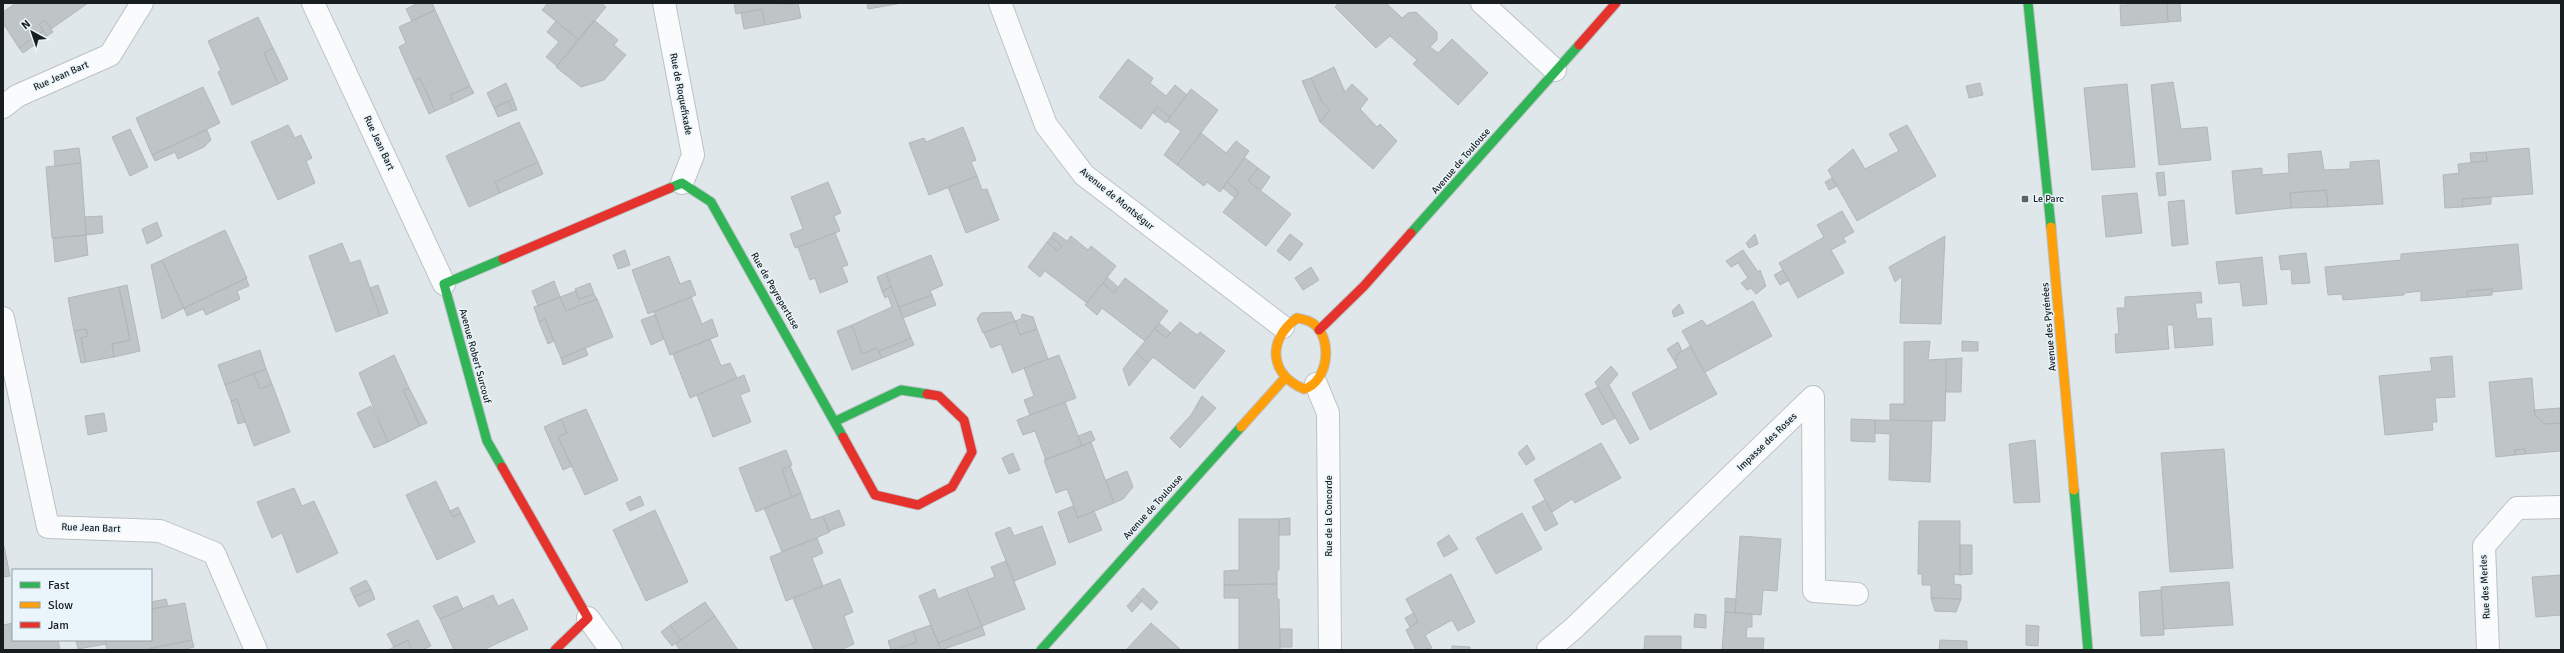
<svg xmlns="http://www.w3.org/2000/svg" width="2564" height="653" font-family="Signika,sans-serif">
<rect width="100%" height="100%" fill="#dfe7ea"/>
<path fill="#bfc5c7" stroke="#b2b8b9" d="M16,3H88L51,29L45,20L39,24L43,31L19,48L3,23V12Z
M418,3H432L435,10L412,21L406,9Z
M548,3H601L606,7L579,40L542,10Z
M734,3H780V5L798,3L801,18L765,25L762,9L736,14Z
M867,3H902L868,9Z
M1339,3H1386L1402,18L1408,13L1416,12L1437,32V40L1430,47L1438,53L1452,39L1488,73L1458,105L1413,64L1417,60L1390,36L1376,48L1335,7Z
M2127,3H2167L2168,22L2121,26L2120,5H2127Z
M2167,3H2180L2181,21L2168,22Z
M762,9L765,25L744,29L741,13Z
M435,10L470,86L450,95L453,103L435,111L420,78L414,81L399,47L406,43L399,27Z
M258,17L273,48L264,53L278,84L232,105L218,72L221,70L208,41Z
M45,20L53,32L47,36L39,24Z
M594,20L618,40L614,45L626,55L604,80L581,87L556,67Z
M556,21L579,40L557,66L546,57L559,42L547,32Z
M43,31L47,36L23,53L19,48Z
M273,48L288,79L278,84L264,53Z
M1128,59L1153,78L1150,83L1166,96L1175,85L1187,95L1170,117L1157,107L1141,129L1099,97Z
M1334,67L1345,92L1352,84L1368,99L1360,109L1377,127L1380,124L1397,141L1373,169L1320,122L1330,110L1322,102L1311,78Z
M420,78L435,111L429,114L414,81Z
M1311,78L1322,102L1330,110L1320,122L1302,81Z
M2173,82L2181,129L2207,127L2211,160L2159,165L2151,85Z
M506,83L513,99L494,108L487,93Z
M1980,83L1983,95L1969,98L1966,86Z
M2127,84L2135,167L2092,170L2084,88Z
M470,86L474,93L453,103L450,95Z
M203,87L220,123L152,155L136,118Z
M1191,89L1218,110L1177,165L1164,155L1181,131L1167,121Z
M513,99L517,110L513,111L508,101Z
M508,101L513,111L498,117L494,108Z
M1157,107L1170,117L1166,123L1153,113Z
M519,122L538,162L495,182L500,193L469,207L446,156Z
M288,125L295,138L301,135L312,158L306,161L315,183L278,200L251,142Z
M1907,125L1936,176L1857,221L1828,170L1853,149L1865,169L1899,151L1889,134Z
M963,127L976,160L971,162L977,176L929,195L909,143L924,138L926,142Z
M130,129L148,167L130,176L112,137Z
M207,130L211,140L204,147L178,159L175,152L155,161L152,155Z
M1201,133L1226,153L1236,141L1249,151L1220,192L1207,182L1204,186L1177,165Z
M79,148L81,163L55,166L54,151Z
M2529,148L2533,194L2462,199L2463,207L2445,208L2443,175L2459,173L2458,164L2487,161L2486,152Z
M2321,151L2324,170L2350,169V162L2379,160L2383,204L2328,207L2326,190L2290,193L2291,208L2236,214L2232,171L2262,168V175L2289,173L2288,154Z
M2486,152L2487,161L2471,162L2470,153Z
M1245,158L1258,168L1248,181L1291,214L1266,246L1223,212L1239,192L1227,182Z
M538,162L543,174L500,193L495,182Z
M81,163L86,235L52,238L46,167Z
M1258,168L1270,177L1261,190L1248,181Z
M2164,172L2166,195L2159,196L2156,173Z
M977,176L982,190L987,189L999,220L966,233L948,187Z
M1832,178L1837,186L1829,190L1825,182Z
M828,182L841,213L834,216L840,231L795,248L790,234L803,229L791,197Z
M1227,182L1239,192L1235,198L1223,188Z
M2326,190L2328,207L2291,208L2290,193Z
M2137,193L2142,233L2106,237L2102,196Z
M2491,197V204L2463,207L2462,199Z
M2184,200L2188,244L2172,246L2168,202Z
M1842,211L1854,232L1843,238L1846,242L1831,250L1844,273L1798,298L1779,263L1824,237L1817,225Z
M102,216L103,233L86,235L85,217Z
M157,222L162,236L147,244L142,229Z
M225,230L247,278L184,308L162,260Z
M1054,232L1067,241L1071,236L1088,250L1091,246L1116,266L1087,303L1045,271L1040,277L1028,267L1047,242L1058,251L1062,246L1051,237Z
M835,233L848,265L842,267L848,282L820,293L815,278L810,280L798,247Z
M1290,234L1303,244L1290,261L1277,251Z
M1755,234L1758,244L1749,248L1746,243Z
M86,235L88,255L55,262L53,238Z
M1945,236L1941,324L1900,323L1902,276L1895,282L1889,267Z
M1051,237L1062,246L1058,251L1047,242Z
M342,243L350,263L360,260L380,316L336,332L309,256Z
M2518,244L2522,289L2492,292V289L2467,291L2468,297L2421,301V291L2404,293V295L2343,300L2342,294L2328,295L2325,267L2401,260V254Z
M625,250L630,265L618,269L613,255Z
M1743,250L1758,272L1760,270L1766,286L1756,294L1751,288L1747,290L1741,283L1748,278L1738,263L1731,267L1726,261Z
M2306,253L2310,283L2292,284L2291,269L2281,270L2279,256Z
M931,255L943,285L930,291L932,295L899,307L886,273Z
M669,256L680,284L690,280L696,295L648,314L632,270Z
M2262,257L2267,304L2243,306L2240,282L2219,284L2216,262Z
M162,260L184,308L162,319L151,265Z
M1311,267L1319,280L1303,290L1295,278Z
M1783,270L1789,280L1780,285L1774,275Z
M886,273L891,287L882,291L877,277Z
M1107,277L1118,287L1114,293L1103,283Z
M246,278L249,286L237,291L240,299L206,315L203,309L187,316L184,308Z
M1125,278L1168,311L1145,341L1102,308L1097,315L1085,305L1103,283L1114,293Z
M554,281L560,297L538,306L532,291Z
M590,283L594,294L579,299L575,289Z
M127,285L140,351L114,357L112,344L130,340L119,287Z
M378,285L388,313L380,316L370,288Z
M119,287L130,340L112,344L114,357L86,362L81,338L88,336L86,329L74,331L68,298Z
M891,287L911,338L879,351L877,348L862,354L852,325L892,307L888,296L885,298L882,291Z
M2492,289V295L2468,297L2467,291Z
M576,291L579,299L594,294L597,299L566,311L560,297Z
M2201,292L2202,303H2195L2197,319L2211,318L2213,345L2175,348L2173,325H2167L2169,349L2116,353L2115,334H2119L2117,308H2125V297Z
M932,295L936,305L903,318L899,307Z
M560,297L566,311L597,299L613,337L561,358L545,319L539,322L534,307Z
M691,297L702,324L712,319L718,336L670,355L654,312Z
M1753,301L1772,336L1705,372L1682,331L1702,320L1707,326Z
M1679,304L1684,313L1674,317L1672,311Z
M1011,312L1015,321L983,333L977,319L981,313Z
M1022,314L1033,317L1037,329L1020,335L1015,321L1021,319Z
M655,315L664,339L651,345L641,320Z
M545,319L554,341L548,344L539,322Z
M1015,321L1020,335L1037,329L1048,359L1012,373L1001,344L991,348L984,333Z
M1180,322L1197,335L1200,332L1225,351L1194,389L1153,357L1148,363L1136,352L1155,329L1166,338Z
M1159,323L1171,333L1166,338L1155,329Z
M852,325L862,354L877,348L882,358L852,370L837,331Z
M86,329L88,336L81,338L86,362L81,363L74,331Z
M911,338L914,345L882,358L879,351Z
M710,339L721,366L730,363L737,378L690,398L673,354Z
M1930,341L1928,360L1946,359L1945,421L1890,420V404H1904V342Z
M1962,341L1978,342V351H1962Z
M1678,342L1682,351L1678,354L1675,362L1667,349Z
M1690,346L1717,394L1650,430L1632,393L1678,368L1675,362L1678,354Z
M585,348L588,355L563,365L561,358Z
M260,350L266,369L225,385L218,365Z
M1136,352L1148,363L1129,386L1123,369Z
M394,355L409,388L403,390L420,426L388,442L359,373Z
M1059,355L1076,398L1030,415L1024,400L1034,396L1024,368Z
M2452,356L2455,397L2435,398L2437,422H2432L2433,430L2385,435L2379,376L2432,371L2430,358Z
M1962,358L1961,392H1946V359Z
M1611,366L1618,374L1609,385L1639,439L1630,444L1595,382Z
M266,369L272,384L260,389L254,373Z
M254,373L260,389L272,384L290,432L254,446L237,399L231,401L225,385Z
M744,375L750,391L740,395L751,422L713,437L697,395Z
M2532,378L2535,415L2545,424L2561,423V451L2525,454V449L2515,450V455L2496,457L2489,382Z
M1598,387L1615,418L1602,425L1585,394Z
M409,388L427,423L420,426L403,390Z
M1202,396L1216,408L1180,448L1170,438L1191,415Z
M237,399L245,422L238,424L231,401Z
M1065,402L1082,446L1046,460L1035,431L1023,435L1017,420Z
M371,406L388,442L374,448L357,413Z
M2560,408L2561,423L2545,424L2535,415L2534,410Z
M586,409L618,480L585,495L558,437L567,433L561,419Z
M104,413L107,431L88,435L85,416Z
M561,419L567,433L558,437L572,466L563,470L544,427Z
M1851,419L1875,420V442L1851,441Z
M1875,420L1932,421L1930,482L1889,480L1890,434L1875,433Z
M1091,431L1095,440L1082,446L1078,436Z
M2035,440L2040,502L2014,503L2009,444Z
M1091,442L1114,503L1078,518L1067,489L1056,493L1044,460Z
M1601,443L1621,478L1575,503L1572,499L1552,512L1534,480Z
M1527,445L1535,459L1526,465L1518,453Z
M2224,449L2233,568L2170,572L2161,453Z
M2525,449V454L2515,455V450Z
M786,450L792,465L782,469L792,497L756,512L739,468Z
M1013,453L1020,470L1009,474L1002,458Z
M790,466L801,493L792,497L782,469Z
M1127,471L1133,487L1123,499L1114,503L1106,480Z
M436,481L453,517L461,513L475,542L437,560L406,495Z
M294,488L302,506L314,501L338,553L297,573L282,533L272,538L257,502Z
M801,493L811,520L823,516L830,532L782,552L764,508Z
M640,496L644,505L630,511L626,503Z
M1545,500L1558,524L1545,531L1532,507Z
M1073,506L1078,518L1094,511L1102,530L1069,543L1058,512Z
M458,507L461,513L453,517L450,511Z
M655,510L688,582L646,601L613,530Z
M839,510L845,525L829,531L823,516Z
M1522,513L1542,549L1496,574L1476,538Z
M1290,518V535H1279V519Z
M1239,519H1279V570H1277V584L1224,585V571L1239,570Z
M1919,521H1960V575L1954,574V584L1961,585V599L1931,598V585H1922V574H1918Z
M1042,526L1056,564L1014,581L995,533L1010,527L1014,536Z
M1449,535L1458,549L1444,557L1437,543Z
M1740,536L1781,539L1777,591L1763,590L1761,615L1735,613Z
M817,538L823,553L812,558L823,586L786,601L770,557Z
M1960,545H1972V574L1960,575Z
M4,546L10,576L3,577V547Z
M1006,561L1025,609L982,626L966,588L995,577L991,567Z
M1451,574L1475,622L1458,631L1452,620L1425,635L1432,648L1416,650L1406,630L1418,622L1406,599Z
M2561,575V615L2536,617L2532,577Z
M840,579L853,612L844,616L854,644L840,650H814L793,598Z
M366,580L371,589L354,597L350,588Z
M2229,582L2233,625L2164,629L2161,587Z
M1277,584V599H1279L1280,650H1239V598H1224V585Z
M966,588L982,626L938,643L919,596L935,589L938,599Z
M1143,588L1158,602L1151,610L1136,596Z
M371,589L375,599L359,607L354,597Z
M2161,590L2164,635L2141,636L2139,592Z
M493,595L498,606L513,599L528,629L483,650H454L440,619Z
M457,596L463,609L440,619L433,606Z
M1136,596L1142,601L1132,612L1127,606Z
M1725,598L1736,599L1735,613L1725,612Z
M1931,598L1961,599L1956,612L1935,611Z
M166,599L168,606L151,609V602Z
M705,602L715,616L681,640L670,625Z
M185,603L192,640L143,650H107L105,640H151V609Z
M1725,612L1752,614V627H1747L1746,638H1764L1763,650H1722Z
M1414,613L1418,622L1410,627L1405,618Z
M1695,614L1706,615V628L1694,627Z
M715,616L738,650H680L676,644Z
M418,620L431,646L422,650H412L408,640L394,647L387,634Z
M13,623V640H58L60,650H3V625Z
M1151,623L1180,649L1126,650Z
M670,625L681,640L672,646L661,632Z
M931,625L941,650H896L917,642L913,631Z
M2026,625L2039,626L2038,646L2026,645Z
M982,626L985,635L941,650L938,643Z
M1280,629H1292V647H1280Z
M913,631L917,642L891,650L888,641Z
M1645,636H1681V650H1644Z
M76,640H105L106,644L78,649Z
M192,640L194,647L182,650H143Z
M408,640L412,650H388Z
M1940,640L1967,641V650H1939Z
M1452,646L1470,647V650H1452Z"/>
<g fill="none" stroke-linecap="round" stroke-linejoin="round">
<g stroke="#bcc2c5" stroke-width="24">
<path id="street" d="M313,3L444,284
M664,3L693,155L682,183
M1000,3L1046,125L1084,175L1283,327
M1482,3L1555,70
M3,107L17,96L110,55L142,3
M3,318L48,527L160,531L214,553L256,650
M1316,384L1328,413L1330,650
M588,618L611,650
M1548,650L1574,628L1813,397L1814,591L1857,594
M2488,650L2484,546L2517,508L2561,507"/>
</g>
<g stroke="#bcc2c5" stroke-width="11">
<path id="fast" d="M2028,3L2051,227
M670,188L682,183L711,202L843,437
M1411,233L1579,45
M836,421L901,390L927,394
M502,467L487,441L444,284L503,259
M2074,490L2088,650
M1041,650L1241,427"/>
</g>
<g stroke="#bcc2c5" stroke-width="11">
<path id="slow" d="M2051,227L2074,490
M1297,318C1303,319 1310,320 1315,325C1333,341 1328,382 1304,389C1269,374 1267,340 1297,318Z
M1241,427L1284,379"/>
</g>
<g stroke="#bcc2c5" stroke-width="11">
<path id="jam" d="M1579,45L1616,3
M503,259L670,188
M1319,330L1364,286L1411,233
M843,437L875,495L918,505L952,487L972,452L964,420L939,396L927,394
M502,467L588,618L555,650"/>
</g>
<use href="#street" stroke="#fafbfc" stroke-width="22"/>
<use href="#fast" stroke="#30b455" stroke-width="9"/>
<use href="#slow" stroke="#ff9f0a" stroke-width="9"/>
<use href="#jam" stroke="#e5322d" stroke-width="9"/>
</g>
<rect fill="#5e6466" stroke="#e9f5fb" stroke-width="1.5" x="2021" y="195" width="8" height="8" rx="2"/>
<g text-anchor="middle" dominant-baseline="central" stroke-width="3" stroke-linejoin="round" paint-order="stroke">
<g font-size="10" fill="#181d1f" stroke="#e9f5fb">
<text transform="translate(61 76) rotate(-24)">Rue Jean Bart</text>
<text transform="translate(681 94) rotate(79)">Rue de Roquefixade</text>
<text transform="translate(379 143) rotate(65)">Rue Jean Bart</text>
<text transform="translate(1461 161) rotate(-49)">Avenue de Toulouse</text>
<text transform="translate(1117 199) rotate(39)">Avenue de Montségur</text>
<text transform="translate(775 291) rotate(60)">Rue de Peyrepertuse</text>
<text transform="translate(2049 327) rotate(-95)">Avenue des Pyrénées</text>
<text transform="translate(475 356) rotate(75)">Avenue Robert Surcouf</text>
<text transform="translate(1767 442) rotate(-44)">Impasse des Roses</text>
<text transform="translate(1153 507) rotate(-48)">Avenue de Toulouse</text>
<text transform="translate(1329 516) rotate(-90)">Rue de la Concorde</text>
<text transform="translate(91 528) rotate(2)">Rue Jean Bart</text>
<text transform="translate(2485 587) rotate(-93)">Rue des Merles</text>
</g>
<g font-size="10" fill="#181d1f" stroke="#e9f5fb" text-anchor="start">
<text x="2033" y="199">Le Parc</text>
</g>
</g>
<rect width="2564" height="653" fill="none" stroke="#181d1f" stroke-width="8"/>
<rect x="12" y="569" width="140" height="72" fill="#e9f5fb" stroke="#959fa3"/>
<rect x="20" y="582" width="20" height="6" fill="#30b455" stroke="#959fa3"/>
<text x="48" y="589" font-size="12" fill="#181d1f">Fast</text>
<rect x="20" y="602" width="20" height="6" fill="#ff9f0a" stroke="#959fa3"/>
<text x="48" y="609" font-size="12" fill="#181d1f">Slow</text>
<rect x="20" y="622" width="20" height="6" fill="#e5322d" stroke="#959fa3"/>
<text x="48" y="629" font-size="12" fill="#181d1f">Jam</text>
<g transform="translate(32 32) rotate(320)" stroke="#e9f5fb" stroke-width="3" paint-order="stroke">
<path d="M0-3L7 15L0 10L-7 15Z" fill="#181d1f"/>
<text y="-6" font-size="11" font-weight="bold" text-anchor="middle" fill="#181d1f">N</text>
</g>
</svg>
